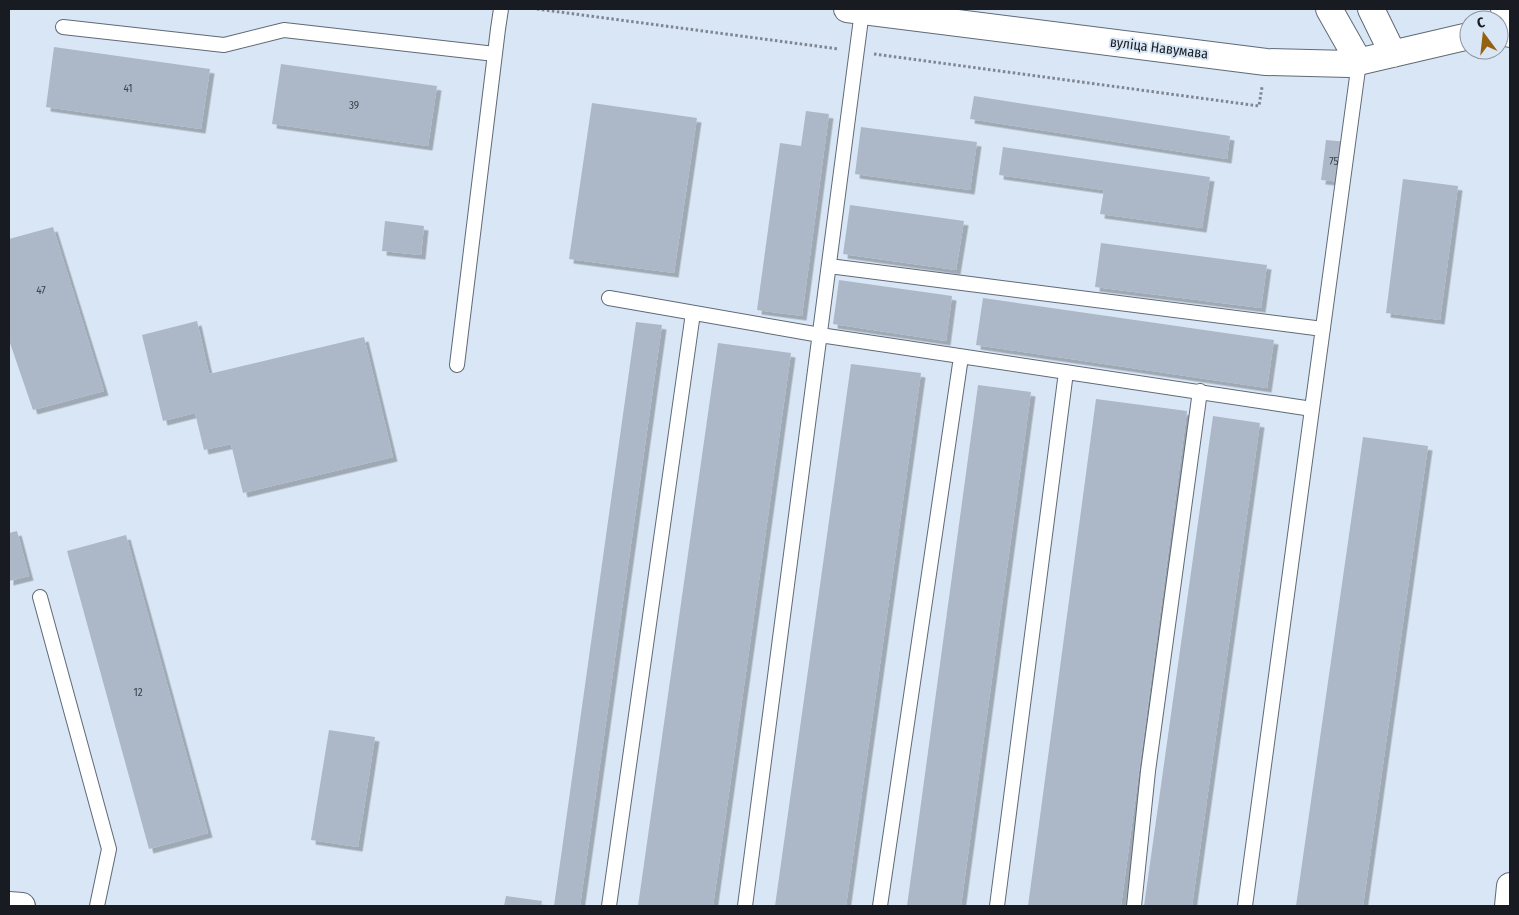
<svg xmlns="http://www.w3.org/2000/svg" width="1519" height="915" font-family="'Fira Sans Condensed',sans-serif">
<defs>
<filter id="shadow"><feDropShadow dx="4.5" dy="4.5" stdDeviation="0" flood-color="#0004"/></filter>
</defs>
<rect width="100%" height="100%" fill="#d9e6f5"/>
<path fill="#acb8c7" filter="url(#shadow)" d="M54,47L210,69L201,129L46,107Z
M281,64L437,86L428,146L272,124Z
M974,96L1230,136L1227,159L970,119Z
M592,103L697,118L674,273L569,259Z
M806,111L829,114L802,316L757,310L780,143L801,146Z
M861,127L977,142L970,190L855,174Z
M1326,140L1348,142L1343,182L1321,180Z
M1003,147L1210,177L1202,228L1100,214L1104,190L999,175Z
M1403,179L1458,186L1440,320L1386,313Z
M850,205L964,221L956,270L843,254Z
M385,221L424,226L421,255L382,251Z
M53,227L104,391L33,410L9,340V239Z
M1101,243L1267,265L1261,308L1095,287Z
M839,280L952,296L946,341L833,324Z
M983,298L1274,340L1267,388L976,345Z
M197,321L209,374L364,337L393,457L243,493L231,444L204,450L195,413L163,421L142,335Z
M636,322L662,325L580,906H554Z
M718,343L791,353L713,906H638Z
M851,364L921,373L846,906H775Z
M978,385L1031,392L961,906H907Z
M1096,399L1187,411L1121,906H1028Z
M1213,416L1260,423L1192,906H1144Z
M1363,437L1428,446L1363,906H1296Z
M17,531L29,576L9,581V533Z
M126,535L208,833L149,849L67,551Z
M329,730L375,737L358,847L311,840Z
M506,896L542,901L541,906H504Z"/>
<g fill="none" stroke-linecap="round" stroke-linejoin="round">
<g stroke="#5f6a77" stroke-width="16">
<path id="lane" d="M63,27L224,45L284,30L495,54
M829,266L1323,329
M609,298L820,335L1312,409L1245,906
M457,365L498,29L501,9
M1312,409L1359,62
M40,597L109,849L97,906
M609,906L693,313
M745,906L862,11
M880,906L961,357
M997,906L1066,372
M1134,906L1148,771L1200,391"/>
</g>
<g stroke="#5f6a77" stroke-width="28">
<path id="street" d="M847,9L1266,62L1349,64L1469,36
M1329,9L1359,62
M1371,9L1393,54
M1504,9L1510,34
M9,905L22,906
M1508,906L1510,886"/>
</g>
<path stroke="#7e8691" stroke-width="3" stroke-dasharray="2.5 2.5" stroke-linecap="butt" d="M537,9L839,49
M874,54L1259,106L1262,87"/>
<use href="#lane" stroke="#fff" stroke-width="14"/>
<use href="#street" stroke="#fff" stroke-width="26"/>
</g>
<g text-anchor="middle" dominant-baseline="central" stroke-width="4" stroke-linejoin="round" paint-order="stroke">
<g font-size="11" fill="#3d434b">
<text x="128" y="88">41</text>
<text x="354" y="105">39</text>
<text x="1334" y="161">75</text>
<text x="41" y="290">47</text>
<text x="138" y="692">12</text>
</g>
<g font-size="14" fill="#181c22" stroke="#d9e6f5">
<text transform="translate(1159 48) rotate(7)">вуліца Навумава</text>
</g>
</g>
<rect width="1519" height="915" fill="none" stroke="#181c22" stroke-width="20"/>
<g transform="translate(1484 35) rotate(345)"><circle r="24" fill="#d9e6f5" stroke="#8c95a1"/>
<path d="M0-4L9 19L0 12L-9 19Z" fill="#936112"/>
<text y="-8" font-size="14" font-weight="bold" text-anchor="middle" fill="#181c22">С</text>
</g>
</svg>
